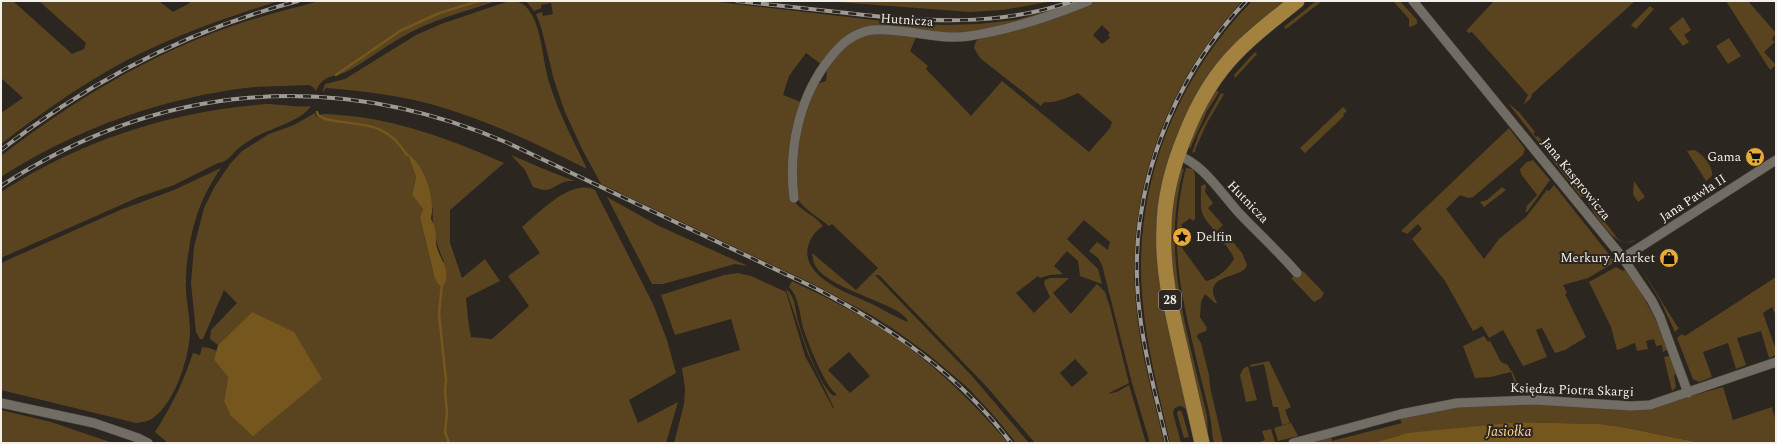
<svg xmlns="http://www.w3.org/2000/svg" width="1777" height="444" font-family="Spectral,serif">
<rect width="100%" height="100%" fill="#2b261f"/>
<path fill="#5a4420" fill-rule="evenodd" d="M1,1H13L72,54L84,49L86,43L39,1H159L173,12L190,3L188,1H279C227,17 176,35 127,60C82,84 41,113 1,144V113L23,98L1,78Z
M319,1H496C464,12 431,20 402,37C384,47 368,60 350,70C335,78 324,73 316,91L313,87L309,85C291,86 272,86 254,87C164,97 77,128 1,177V156C71,102 148,55 232,26C261,16 290,9 319,1Z
M509,1C517,1 523,2 528,9C543,28 542,62 550,85C559,114 574,142 587,169C541,146 493,123 444,108C406,96 365,91 326,88L322,93L325,84L345,79L416,35L441,24Z
M526,1H710L900,23L945,25L979,24L1015,20L1068,6C1033,19 996,32 959,34C927,35 874,18 848,37C831,49 820,68 810,85L807,86L821,64L806,53L789,76L783,95L801,102L804,91L806,93C795,122 789,150 791,181C791,186 790,194 793,199C800,211 815,215 823,226C819,229 815,232 812,237C791,273 845,292 870,303C882,309 895,317 908,322C906,305 827,290 815,265C813,262 813,257 812,253L856,290L878,268L832,224L829,226C820,218 806,211 799,201C795,196 795,189 795,183C792,149 800,116 814,85L826,81C827,76 826,71 828,66C830,60 836,54 841,49C863,27 889,32 917,35L910,51L928,66L926,69L971,116L1002,81L1089,152L1110,128L1112,122L1078,93C1068,97 1055,104 1044,102L1041,106L980,58L974,48L976,41L986,35L1042,21L1094,1H1242C1166,84 1125,193 1136,306C1140,353 1154,398 1164,443H1150L1132,383L1102,265L1098,258L1089,251L1097,242L1108,250L1110,242L1084,220L1067,239L1098,269L1102,284L1080,276L1078,261L1067,251L1054,266L1063,274L1050,275L1040,278L1038,276L1016,293L1034,313L1050,297L1044,284L1045,280L1050,278H1069L1053,293L1071,314L1097,284L1105,292L1110,307L1129,383L1107,394L1117,392L1129,385L1146,443H1035L987,387L879,275H875L972,376L1029,443H1016L995,417L967,387L928,354L892,328L871,315L815,285L601,184L582,149L565,112L554,80L541,27L536,14L542,12L543,16L553,14L551,3L541,5V8L534,11ZM1102,25L1110,33L1108,35L1110,38L1102,44L1093,35ZM1075,359L1088,373L1072,387L1060,373Z
M824,1H1053L1003,10L970,12Z
M1252,1H1285L1257,23L1239,40L1160,196L1195,443L1186,410C1183,405 1178,405 1174,409L1173,413L1181,443H1170C1160,397 1147,350 1143,304C1131,191 1174,81 1252,1Z
M1316,1H1322L1286,29L1284,27Z
M1393,1H1400L1417,20V24L1410,27L1409,26V19Z
M1494,1H1635L1532,94L1531,98L1523,105L1528,95L1472,32L1469,33L1466,31Z
M1726,1H1748L1776,33L1772,39L1775,42L1764,52L1776,65L1770,70Z
M1650,6L1654,9L1636,29L1631,25Z
M1683,17L1691,30L1684,35L1689,42L1683,46L1669,28Z
M1729,38L1741,56L1728,64L1716,46Z
M1255,52L1257,54L1235,78L1234,75Z
M1215,90L1219,92L1207,111L1190,149L1189,147L1196,124Z
M1221,93L1224,94L1207,123L1195,150L1196,151L1192,153L1199,133Z
M1508,103L1519,112L1535,132L1533,133L1536,137L1538,136L1585,196L1581,197Z
M267,104C276,104 305,108 311,106C303,120 270,129 255,137C250,140 244,144 240,147C231,154 229,162 218,163L174,185L139,197L1,258V192C81,140 172,111 267,104Z
M1343,107L1347,111L1343,114L1344,116L1305,153L1300,148Z
M315,113L316,117C323,112 332,115 340,115C397,119 452,140 504,163L450,210V243L462,278L485,259L500,281L466,298L468,319L471,337L492,339L529,306L508,276L540,253L522,227C539,213 571,178 595,190L653,304L667,340L676,373L629,400L638,423L678,402L666,443H168L155,432C172,406 183,382 193,353L200,355L202,347L209,348L217,351L214,360L228,377L224,401L230,415L252,312L218,345L210,339L211,330L237,303L224,290L203,339H200L196,332L191,283L194,247L204,208L215,186L230,164L242,151L269,134L294,125ZM407,154L433,209C431,223 437,248 444,261L434,276L420,219L423,209L412,195L416,177Z
M1509,128L1525,149L1523,155L1473,197L1468,198L1460,195L1446,209L1484,259L1499,239L1526,217L1547,190L1549,191L1554,185L1615,262L1588,278L1563,285L1567,293L1565,294L1586,337L1565,350L1555,353L1542,328L1536,330L1547,357L1523,366L1503,330L1489,338L1482,326L1473,331L1445,281L1412,239L1422,229L1418,224L1407,234L1401,231Z
M1694,150C1702,153 1714,167 1712,176L1706,181L1687,151Z
M511,155L551,172L575,181C571,181 565,181 562,183C548,189 550,193 533,187L525,170Z
M1533,160L1550,180L1527,212L1525,211L1527,208L1526,207L1537,195L1521,174L1520,169L1527,162Z
M221,168C203,194 194,217 189,249C187,259 186,271 186,282C185,298 190,314 190,330C190,356 175,403 153,418C148,422 142,422 136,423L1,390V263L120,210L174,190Z
M1184,168C1160,254 1188,332 1207,416L1208,434C1192,365 1165,282 1171,212C1173,198 1176,184 1180,171Z
M1186,168L1193,169L1195,174V219L1193,221L1190,218L1181,225L1185,231L1183,233L1184,235L1177,241L1206,281C1217,279 1229,268 1234,259L1232,254L1217,233L1222,229L1242,253L1247,265C1243,278 1213,274 1213,291C1213,296 1216,300 1217,303H1215L1205,294L1201,302L1200,317L1207,328L1206,331L1198,334L1197,337L1201,343L1209,375L1210,387L1223,443H1214C1212,436 1212,429 1211,422C1208,403 1202,384 1198,366C1181,293 1167,243 1186,168Z
M1634,181L1645,197L1638,202L1633,194Z
M1205,184L1206,186L1205,192L1213,203L1208,208L1223,225L1216,232C1198,212 1201,212 1201,186Z
M1502,187L1506,190L1484,207L1480,202L1487,200Z
M607,197L659,226L748,266L735,264L663,284H652Z
M1589,201L1618,239L1625,243L1636,240C1617,253 1598,217 1588,204Z
M1638,263L1677,326L1679,328L1675,332L1661,302Z
M1616,267L1623,271L1625,270C1644,294 1657,321 1668,349L1663,352L1662,345L1656,346L1654,339L1646,341L1648,349L1637,351L1635,343C1630,344 1624,348 1617,350L1611,327L1589,282Z
M1303,271L1324,293L1321,298L1314,302L1291,278Z
M738,273L751,276L786,292L805,356L833,408H834L808,354L786,289C796,296 795,313 799,324C803,339 821,389 834,396L837,394C826,390 807,340 803,328C800,315 799,297 789,287L792,281C823,296 854,311 884,330C931,361 971,400 1008,443H674L684,404L685,389L682,368L740,350L731,319L675,335L661,295L724,275ZM849,352L870,376L850,393L828,370Z
M1776,277V316L1772,307L1763,313L1776,350V355L1769,358L1761,331L1737,338L1746,365L1736,369L1728,343L1703,352L1712,377L1699,382L1693,379L1677,338L1682,334L1685,336Z
M1484,336L1488,342L1490,341L1501,362L1508,365L1511,371H1512L1521,393H1518L1511,372L1491,377L1475,378L1463,346Z
M1670,356L1677,374L1674,375L1676,387L1672,391L1664,357Z
M1269,361L1291,407L1285,410L1290,423L1282,425L1278,407H1273L1264,364L1251,367L1250,365Z
M1248,366L1257,400L1246,402L1240,375L1243,369Z
M1723,387L1733,420L1772,407L1776,422V443H1701L1622,427L1600,424L1518,422L1400,435L1372,443H1309L1331,437L1332,441L1402,423L1400,419L1448,408L1472,406L1543,404L1621,410H1642Z
M1,410L51,422L113,443H1Z
M1179,410L1182,412L1189,437L1184,438L1177,413Z
M1291,423L1298,436L1278,441L1274,428Z
M1271,429L1275,442L1257,443L1265,440L1262,431Z"/>
<path fill="#75561d" d="M407,153C423,165 431,187 432,207C433,211 431,215 431,219C432,221 433,223 434,225C436,231 436,237 436,243C438,259 453,269 443,287L438,284L434,276L420,218L423,209L412,195L416,177Z
M252,312L294,332L322,379L253,436L230,415L224,401L228,377L214,360L218,345Z
M1518,422L1600,424L1622,427L1701,443L1535,442L1372,443L1408,433Z"/>
<g fill="none" stroke-linecap="round" stroke-linejoin="round">
<path stroke="#75561d" stroke-width="2.5" d="M336,75L400,31L437,14L478,1
M317,112L318,115L325,119C362,127 384,119 407,155
M442,283L439,314L446,381L445,390L447,413L445,432L449,443"/>
<g stroke="#49453f" stroke-width="10">
<path id="street" d="M1413,1L1623,258L1652,301L1660,317L1688,393
M1177,155C1203,163 1223,196 1241,215C1260,235 1280,253 1297,273
M794,198C788,149 799,97 830,58C841,44 853,33 872,30C902,27 939,41 969,36C1009,30 1049,17 1088,1
M1623,258L1776,160
M1,403L94,423L138,438L148,443
M1293,443L1401,414L1457,403L1535,400L1631,406L1650,405L1776,362"/>
</g>
<g stroke="#49453f" stroke-width="16">
<path id="primary" d="M1202,443C1195,411 1187,378 1180,346C1171,308 1162,268 1164,229C1164,197 1173,165 1185,136C1197,105 1214,75 1237,52C1255,33 1277,17 1297,1"/>
</g>
<use href="#street" stroke="#716c64" stroke-width="9"/>
<use href="#primary" stroke="#a3813f" stroke-width="15"/>
<g stroke="#9e9a94" stroke-width="4">
<path id="rail" d="M737,1C774,5 810,9 847,13C923,22 999,27 1073,1
M1,150C90,81 188,30 298,1
M1,186C161,82 334,69 508,143L813,287C889,326 959,374 1011,443
M1167,443C1156,395 1142,347 1138,297C1129,189 1172,79 1246,1"/>
</g>
<use href="#rail" stroke="#2b261f" stroke-width="2.5" stroke-dasharray="8" stroke-linecap="butt"/>
</g>
<defs>
<g id="supermarket-disc" transform="scale(1)"><circle r="9.5" fill="#e8ab37" stroke="#2b261f"/><path d="M-6-5.5h2.5l.6 2H6L4.5 2H-2.5L-4.4-4H-6ZM-1.5 3.2a1.3 1.3 0 1 0 .1 0ZM3 3.2a1.3 1.3 0 1 0 .1 0Z" fill="#111"/></g>
<g id="sight-disc" transform="scale(1)"><circle r="9.5" fill="#e8ab37" stroke="#2b261f"/><path d="M0-6L1.8-2.2L6-1.7L2.9 1.2L3.7 5.4L0 3.3L-3.7 5.4L-2.9 1.2L-6-1.7L-1.8-2.2Z" fill="#111"/></g>
<g id="shop-disc" transform="scale(1)"><circle r="9.5" fill="#e8ab37" stroke="#2b261f"/><path d="M-5-2.5h2.3a2.7 3.5 0 0 1 5.4 0H5L5.5 6h-11ZM-1.5-2.5h3a1.5 2.3 0 0 0-3 0Z" fill="#111"/></g>
</defs>
<g fill-rule="evenodd">
<use href="#supermarket-disc" x="1755" y="157"/>
<use href="#sight-disc" x="1182" y="237"/>
<use href="#shop-disc" x="1669" y="258"/>
</g>
<g text-anchor="middle" dominant-baseline="central" stroke-width="4" stroke-linejoin="round" paint-order="stroke">
<rect fill="#2b261f" stroke="#b7b3ae" stroke-width="1" x="1159" y="290" width="22" height="20" rx="3"/>
<g font-size="12" font-weight="bold" fill="#f3f0eb">
<text x="1170" y="300">28</text>
</g>
<g font-size="13" fill="#f3f0eb" stroke="#2b261f">
<text transform="translate(907 20) rotate(4)">Hutnicza</text>
<text transform="translate(1576 179) rotate(51)">Jana Kasprowicza</text>
<text transform="translate(1693 198) rotate(-33)">Jana Pawła II</text>
<text transform="translate(1248 202) rotate(46)">Hutnicza</text>
<text transform="translate(1572 390) rotate(2)">Księdza Piotra Skargi</text>
</g>
<g font-size="13" fill="#f3f0eb" stroke="#2b261f" text-anchor="end">
<text x="1741" y="157">Gama</text>
<text x="1196" y="237" text-anchor="start">Delfin</text>
<text x="1655" y="258">Merkury Market</text>
</g>
<g font-size="14" font-style="italic" fill="#fed798" stroke="#2b261f">
<text x="1509" y="431">Jasiołka</text>
</g>
</g>
<rect width="1777" height="444" fill="none" stroke="#f3f0eb" stroke-width="4"/>
</svg>
